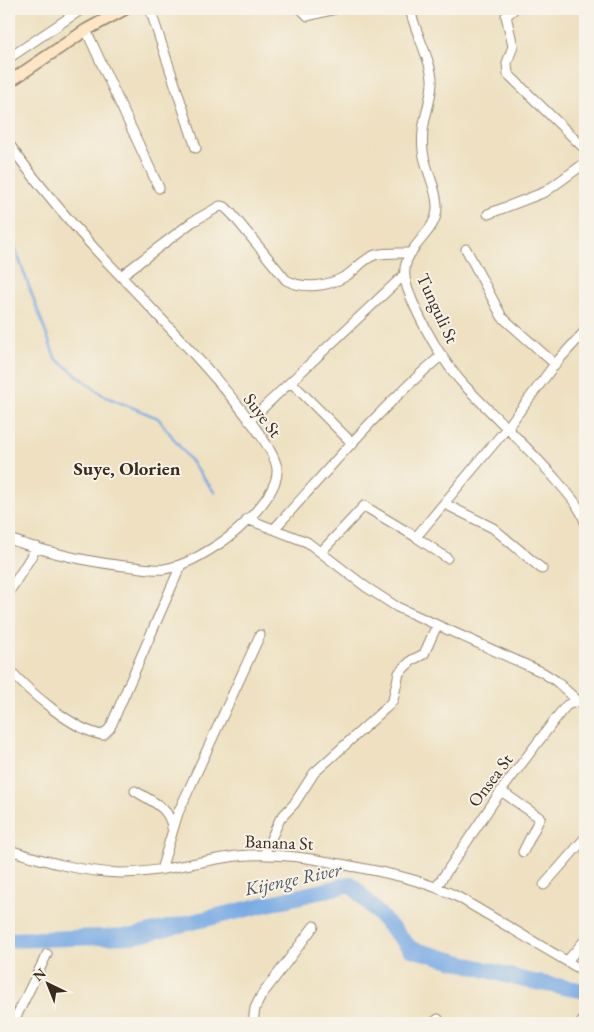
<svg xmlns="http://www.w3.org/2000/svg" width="594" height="1032" font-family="'EB Garamond',serif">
<rect width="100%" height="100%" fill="#f7f3e8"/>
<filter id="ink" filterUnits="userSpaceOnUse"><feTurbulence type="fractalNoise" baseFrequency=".02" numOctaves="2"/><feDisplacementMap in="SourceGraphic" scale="10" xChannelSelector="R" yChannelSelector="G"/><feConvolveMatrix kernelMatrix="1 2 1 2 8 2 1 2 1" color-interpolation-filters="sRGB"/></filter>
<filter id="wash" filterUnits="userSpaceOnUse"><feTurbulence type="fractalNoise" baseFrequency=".0096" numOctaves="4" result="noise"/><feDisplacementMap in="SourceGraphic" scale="20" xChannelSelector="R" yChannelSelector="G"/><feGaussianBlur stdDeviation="1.12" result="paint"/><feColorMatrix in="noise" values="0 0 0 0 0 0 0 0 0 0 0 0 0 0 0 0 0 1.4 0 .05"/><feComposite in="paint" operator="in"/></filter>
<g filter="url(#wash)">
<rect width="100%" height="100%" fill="#eee0c0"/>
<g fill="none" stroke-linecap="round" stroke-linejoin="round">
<path stroke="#78aae4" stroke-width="2.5" d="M9,238L14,245L55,358L104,396L158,418L215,493"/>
<path stroke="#78aae4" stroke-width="16" d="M9,940L134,936L351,884L411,949L524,980L585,991"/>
</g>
</g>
<g filter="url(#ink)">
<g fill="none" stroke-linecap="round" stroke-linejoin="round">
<g stroke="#94856f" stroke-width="11">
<path id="street" d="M150,9L196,148
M301,9L308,16L336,9
M410,9C414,30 434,66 432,84C430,109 420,123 423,151C425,169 437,188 437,206C438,239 392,247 408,290C420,322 443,363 466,387C497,419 529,448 558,482C569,495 580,506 585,522
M514,9L506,16L513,46L507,63L508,74L585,149
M86,30L159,188
M9,58L82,9
M9,144C35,181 65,216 95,249C128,285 274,430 277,469C279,494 238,532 219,544C202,555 184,566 164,569C154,570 143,568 134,567C92,563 49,553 9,539
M488,214L545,192L585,163
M466,249L502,317L555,364
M121,276L192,222L220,206L225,207L232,214L286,280C304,290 329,286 346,276C356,270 364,258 375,255C386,252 399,253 411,253
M291,382L353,444
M249,421L403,276
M445,504L493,528L542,569
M247,519L307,542L366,587L397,607L542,672L556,681L578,701L585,702
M275,528C329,469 381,406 442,355
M416,537L507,428L555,364L585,331
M321,552L364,506L416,537L447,558
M9,592L37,547
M9,669C28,691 74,731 103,735L110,728L181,565
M135,791C151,801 170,807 172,828
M501,791L540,818L523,852
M9,850C45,861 82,872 120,873C160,873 197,861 237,856C273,852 310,858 346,865C386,873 422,879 458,897L585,972
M264,854L280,819L294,804L314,773L387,707L393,700L399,673L412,660L424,654L437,625
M161,870L178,813L260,635
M544,885L585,838
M437,886L501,791L560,713L567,705L578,701
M568,960L585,940
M13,1023L47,954
M253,1023L255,1008L261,996L314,926
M433,1023L438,1019
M581,1023L585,1018"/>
</g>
<g stroke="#94856f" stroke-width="14">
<path id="secondary" d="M9,82L86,30L125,9"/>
</g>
<use href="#street" stroke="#fff" stroke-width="9"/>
<use href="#secondary" stroke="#fde5c5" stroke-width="11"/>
</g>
</g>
<g text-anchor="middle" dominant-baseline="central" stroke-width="4" stroke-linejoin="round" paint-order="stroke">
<g font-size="18" fill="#3b2a1e" stroke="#f7f3e8">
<text transform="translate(438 308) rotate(65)">Tunguli St</text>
<text transform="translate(263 415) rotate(53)">Suye St</text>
<text transform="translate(490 780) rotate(-53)">Onsea St</text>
<text transform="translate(279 842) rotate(2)">Banana St</text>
</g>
<g font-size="19" font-weight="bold" fill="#3b2a1e" stroke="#f7f3e8">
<text x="127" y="468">Suye, Olorien</text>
</g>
<g font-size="19" font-style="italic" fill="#505763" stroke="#f7f3e8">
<text transform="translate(293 879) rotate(-12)">Kijenge River</text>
</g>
</g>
<rect width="594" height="1032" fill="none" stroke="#f7f3e8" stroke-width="30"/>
<g transform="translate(48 984) rotate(317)" stroke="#f7f3e8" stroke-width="4" paint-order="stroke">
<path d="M0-4L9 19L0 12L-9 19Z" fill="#3b2a1e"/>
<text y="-8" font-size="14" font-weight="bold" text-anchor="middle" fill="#3b2a1e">N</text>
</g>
</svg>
